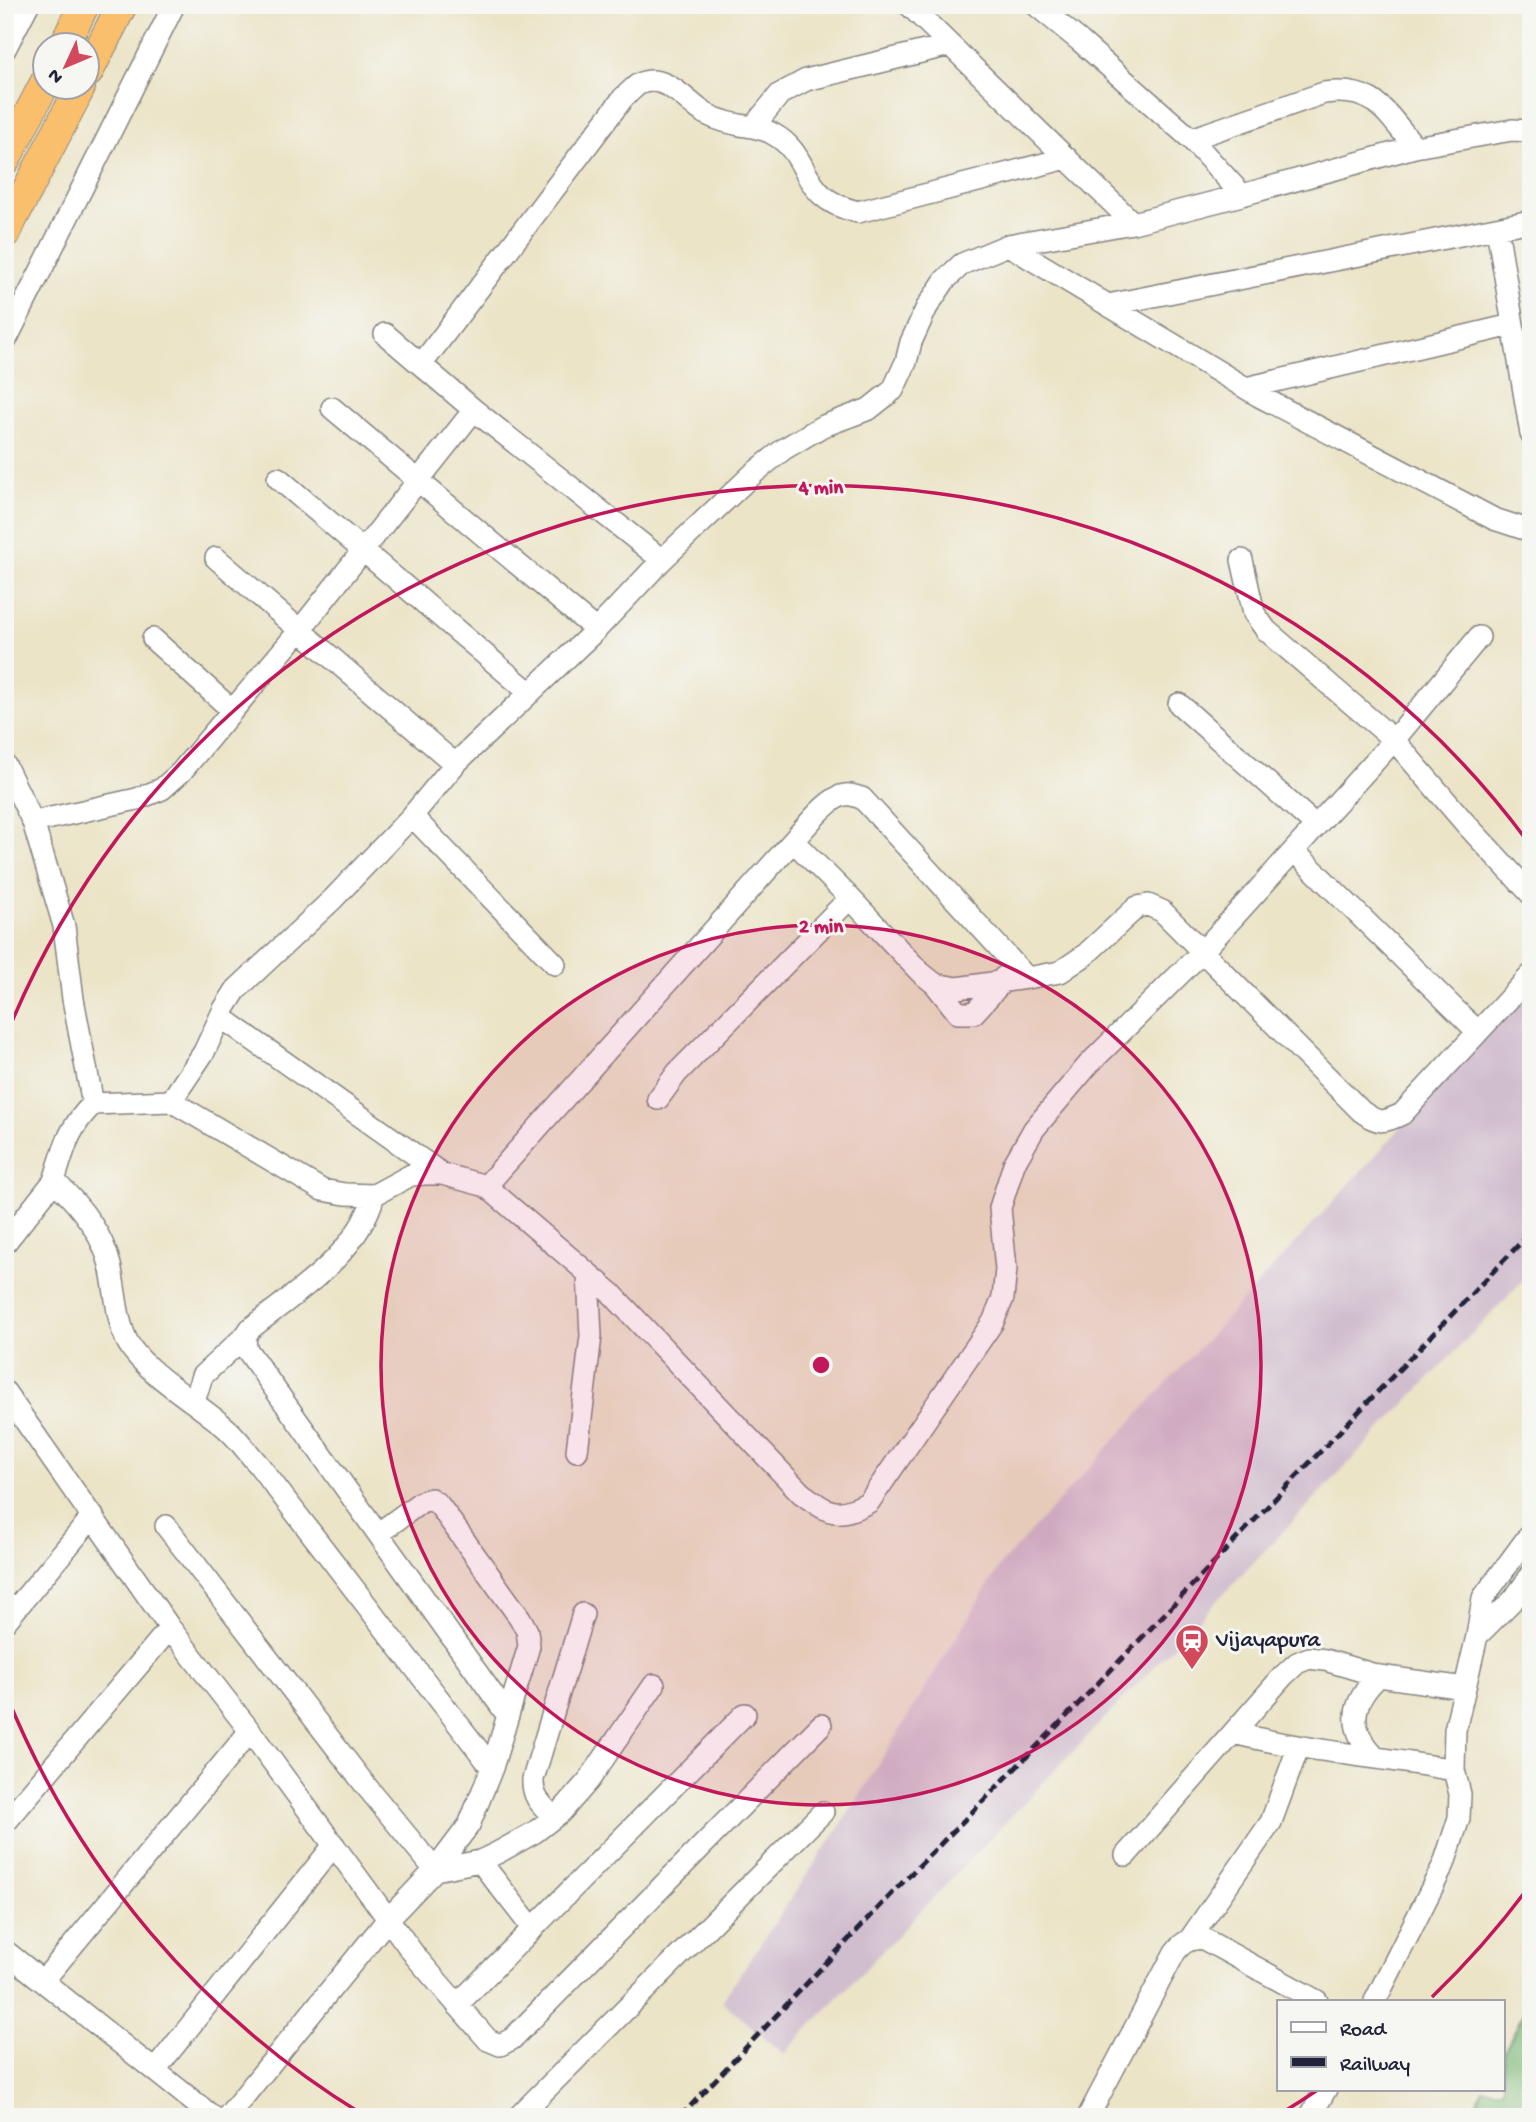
<svg xmlns="http://www.w3.org/2000/svg" width="1536" height="2122" font-family="'Gochi Hand',sans-serif">
<rect width="100%" height="100%" fill="#f6f6f2"/>
<filter id="ink" filterUnits="userSpaceOnUse"><feTurbulence type="fractalNoise" baseFrequency=".0143" numOctaves="2"/><feDisplacementMap in="SourceGraphic" scale="14" xChannelSelector="R" yChannelSelector="G"/><feConvolveMatrix kernelMatrix="1 2 1 2 8 2 1 2 1" color-interpolation-filters="sRGB"/></filter>
<filter id="wash" filterUnits="userSpaceOnUse"><feTurbulence type="fractalNoise" baseFrequency=".00686" numOctaves="4" result="noise"/><feDisplacementMap in="SourceGraphic" scale="28" xChannelSelector="R" yChannelSelector="G"/><feGaussianBlur stdDeviation="1.57" result="paint"/><feColorMatrix in="noise" values="0 0 0 0 0 0 0 0 0 0 0 0 0 0 0 0 0 1.4 0 .05"/><feComposite in="paint" operator="in"/></filter>
<g filter="url(#wash)">
<rect width="100%" height="100%" fill="#ebe4c7"/>
<path fill="#d0bdce" d="M1531,986V1272L784,2054L722,2001L852,1808L1001,1564Z"/>
<path fill="#82bc7a" stroke="#526f5a" stroke-width="2" d="M1531,2000V2117H1469L1483,2089H1503V2053Z"/>
</g>
<g filter="url(#ink)">
<g fill="none" stroke-linecap="round" stroke-linejoin="round">
<g stroke="#868381" stroke-width="24">
<path id="minor" d="M909,5L1133,223
M1036,5L1080,41L1191,139L1242,195
M5,49L28,5
M753,127C759,129 767,130 773,134C814,156 796,198 858,212L1067,158
M1191,139L1324,93C1375,86 1385,112 1415,147
M1497,228L1531,434
M1008,245L1259,396L1494,519L1531,531
M1108,305L1531,221
M385,334L474,410L662,560
M5,342L174,5
M421,365L623,98C628,94 634,87 639,84C665,71 687,103 706,114C721,122 736,125 753,127L780,94L806,80L950,45
M1246,388L1512,325
M332,408L596,630
M278,478L530,693
M216,558L455,764
M1242,560L1254,613L1266,630L1394,740L1465,823L1531,894
M1479,637L1394,740L1316,826L1201,953L1089,1064L1034,1129L1014,1164L1000,1208L1006,1269L1003,1298L993,1322L869,1502C837,1519 830,1514 801,1493L611,1293L486,1186L442,1174H426L411,1175L374,1195L345,1194L322,1190L171,1101L204,1052L224,1009L236,990L333,899L412,816L455,764L596,630L662,560L754,473L784,449L821,427L869,409L893,390L906,362L911,342L927,307L945,280L962,264L1008,245L1133,223L1242,195L1415,147L1512,130L1531,131
M153,639L232,710
M1179,704L1316,826
M5,765L33,822L64,926L73,999L93,1104
M412,816L555,964
M33,822L137,799L162,789L181,772L300,630L474,410
M793,841L850,898L920,972L935,984L957,988L1027,978
M1294,851L1478,1032
M935,984L958,1013H974L1003,981L1004,977
M221,1017L442,1174
M658,1099L677,1073L850,898
M54,1181C64,1149 68,1128 93,1104L171,1101
M486,1186L793,841C805,828 828,797 845,795C851,794 857,797 862,798L1027,978L1060,972L1085,955L1137,907L1148,905L1162,911L1361,1111C1379,1124 1382,1123 1402,1114L1531,975
M374,1195C357,1256 297,1291 250,1329C245,1336 244,1341 247,1350L508,1716
M5,1243L54,1181C78,1203 102,1233 110,1265C116,1290 116,1320 128,1343C144,1372 200,1405 226,1428C238,1438 247,1452 258,1464L492,1768L469,1825L435,1870L388,1919L227,2117
M5,1392L170,1628L250,1731L416,1957L488,2040L500,2045L512,2039L821,1725
M194,1402L202,1376L245,1336
M577,1451L591,1336L588,1274
M166,1526L366,1786L435,1870L480,1861L497,1853L535,1832L561,1812L589,1780L654,1685
M379,1533L421,1502L431,1499L439,1505L520,1618L527,1631L529,1646L492,1768
M5,1622L93,1516
M1477,1636L1514,1599L1531,1575
M1234,1733C1306,1751 1380,1757 1454,1770
M1374,1756C1347,1727 1351,1702 1379,1676
M554,1817C542,1805 532,1798 533,1779L583,1614
M5,1823L170,1628
M1126,1855L1283,1676L1297,1663L1309,1658L1325,1660L1379,1676L1465,1688
M480,1861L533,1929
M1190,1939L1271,1822L1298,1748
M5,1951L213,2117
M43,1981L250,1731
M1375,2001L1444,1864L1459,1818L1460,1794L1454,1770L1455,1730L1477,1636L1483,1598L1531,1533
M457,2005L745,1714
M155,2070L334,1845
M518,2117L823,1812
M1088,2117L1175,1952C1183,1942 1189,1939 1202,1938L1317,2001
M1310,2117L1326,2089"/>
</g>
<g stroke="#868381" stroke-width="32">
<path id="highway" d="M64,46L84,5
M88,72L122,5
M5,160L46,81
M5,233L80,88"/>
</g>
<use href="#minor" stroke="#fff" stroke-width="21"/>
<use href="#highway" stroke="#f9bf6d" stroke-width="30"/>
<path stroke="#22223b" stroke-width="5" stroke-dasharray="10 5" stroke-linecap="butt" d="M680,2117L904,1881L1059,1724L1531,1232"/>
</g>
</g>
<circle cx="821" cy="1365" r="440" fill="#c2185b" fill-opacity=".12"/>
<g fill="none" stroke="#c2185b" stroke-width="3.5">
<circle cx="821" cy="1365" r="440"/>
<path d="M1528 1888A879 879 0 0 1 1432 1997M1319 2089A879 879 0 0 1 1280 2114M362 2114A879 879 0 0 1 6 1694M6 1036A879 879 0 0 1 1528 842"/>
</g>
<defs>
<g id="station-pin" transform="scale(1.75)"><path d="M0 17L-7.5 6A9.5 9.5 0 1 1 7.5 6Z" fill="#d1495b" stroke="#f6f6f2"/><path d="M-3-6H3Q5-6 5-4V2Q5 4 3 4L4.5 6H3L1.5 4h-3L-3 6H-4.5L-3 4Q-5 4-5 2V-4Q-5-6-3-6ZM-3.5-4v3h7v-3ZM-3.5 1v1.5H-2V1ZM2 1v1.5H3.5V1Z" fill="#fff"/></g>
</defs>
<g fill-rule="evenodd">
<use href="#station-pin" x="1192" y="1641"/>
</g>
<g text-anchor="middle" dominant-baseline="central" stroke-width="6" stroke-linejoin="round" paint-order="stroke">
<g font-size="23" fill="#22223b" stroke="#f6f6f2" text-anchor="start">
<text x="1216" y="1641">Vijayapura</text>
</g>
</g>
<circle cx="821" cy="1365" r="10" fill="#c2185b" stroke="#f6f6f2" stroke-width="3.5"/>
<g font-size="21" text-anchor="middle" font-weight="bold" fill="#c2185b" stroke="#f6f6f2" stroke-width="6" stroke-linejoin="round" paint-order="stroke">
<text x="821" y="493">4 min</text>
<text x="821" y="932">2 min</text>
</g>
<rect width="1536" height="2122" fill="none" stroke="#f6f6f2" stroke-width="28"/>
<rect x="1277" y="2000" width="228" height="91" fill="#f6f6f2" stroke="#a1a1a9" stroke-width="2"/>
<rect x="1291" y="2022" width="35" height="10" fill="#ffffff" stroke="#a1a1a9" stroke-width="2"/>
<text x="1340" y="2035" font-size="21" fill="#22223b">Road</text>
<rect x="1291" y="2057" width="35" height="10" fill="#22223b" stroke="#a1a1a9" stroke-width="2"/>
<text x="1340" y="2070" font-size="21" fill="#22223b">Railway</text>
<g transform="translate(66 66) rotate(226)"><circle r="33" fill="#f6f6f2" stroke="#a1a1a9" stroke-width="2"/>
<path d="M0-5L12 26L0 18L-12 26Z" fill="#d1495b"/>
<text y="-10" font-size="19" font-weight="bold" text-anchor="middle" fill="#22223b">N</text>
</g>
</svg>
